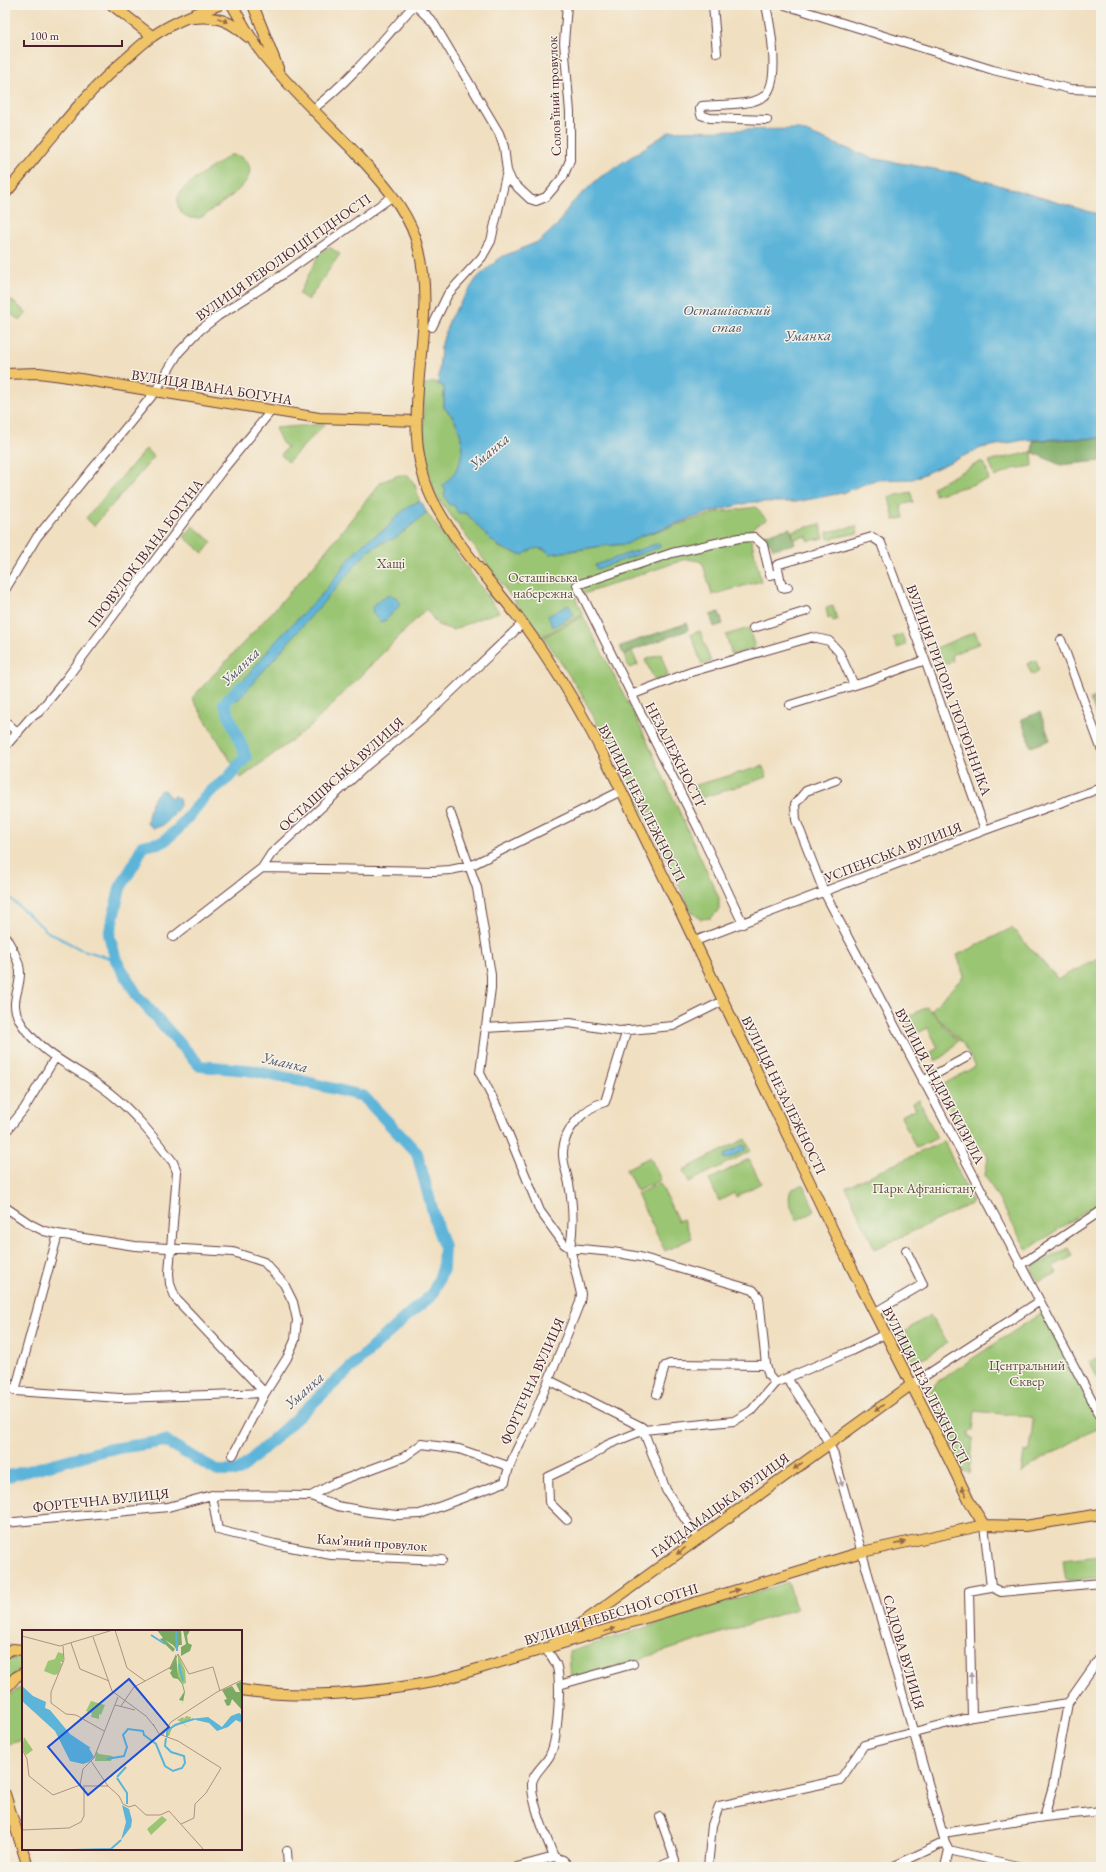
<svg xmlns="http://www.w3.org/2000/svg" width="1106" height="1872" font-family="'EB Garamond',serif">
<rect width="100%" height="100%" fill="#f7f3e8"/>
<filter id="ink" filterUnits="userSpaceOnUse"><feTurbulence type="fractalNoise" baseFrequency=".025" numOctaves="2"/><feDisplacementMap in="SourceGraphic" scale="8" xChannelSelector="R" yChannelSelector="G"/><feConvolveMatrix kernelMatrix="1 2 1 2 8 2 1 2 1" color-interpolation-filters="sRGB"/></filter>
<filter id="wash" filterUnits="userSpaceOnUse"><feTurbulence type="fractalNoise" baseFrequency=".012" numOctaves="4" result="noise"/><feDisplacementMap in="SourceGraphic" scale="16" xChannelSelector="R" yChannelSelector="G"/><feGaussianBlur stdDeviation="0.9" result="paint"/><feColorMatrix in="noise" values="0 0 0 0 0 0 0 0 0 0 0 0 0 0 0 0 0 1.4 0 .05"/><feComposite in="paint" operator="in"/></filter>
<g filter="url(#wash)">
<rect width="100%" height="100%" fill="#f0dfc0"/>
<path fill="#9ac572" stroke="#72724e" d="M230,155C236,155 242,156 247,162C262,181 216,206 202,217C195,219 188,219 182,213C177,208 176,199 180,193C186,183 219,163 230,155Z
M329,247L340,254L308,300L299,294L319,254Z
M10,299L27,313L20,321L5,309Z
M435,382L444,387V408C461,421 467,449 457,468C454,475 448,480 443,485C449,496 453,509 466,513L500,548H537L557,553L602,546L627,544L641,536L718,512L756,507L767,520C759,523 753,525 750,534L761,581L712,595L703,564L699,561L686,559L575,597L583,615L541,637L435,494L427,464L424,440L423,385Z
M325,424L288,462L281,455L287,447L282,443L275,428Z
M146,449L154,457L94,526L86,518Z
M1032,452L1033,466L1013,469L995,477L989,461Z
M980,462L985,464L989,480L935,495L933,487Z
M399,475H408L415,485L420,503L499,612L480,618L453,630L438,625L426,609L311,726L241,778L192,698L272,612L316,563L381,482Z
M911,492L913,502L901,505L904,518L894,520L889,497Z
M820,524L824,538L808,541L807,536L794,539L792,531Z
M193,526L212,542L203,553L184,537Z
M856,526L858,533L828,539L827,532Z
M833,606L837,620L833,621L832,617L828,618L826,608Z
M583,616L640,726L719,898V910L711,918L700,919L691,911L636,796L582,695L544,637Z
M749,628L755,648L732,655L726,635Z
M700,631L711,662L702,665L691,634Z
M975,632L980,643L951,655L953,661L938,667L931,650Z
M902,634L906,645L897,648L893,638Z
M632,651L638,665L629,668L624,655Z
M661,654L668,675L655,681L645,660Z
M1036,660L1039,670L1034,675L1031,673L1027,664Z
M763,766L767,777L698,799L693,786Z
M1012,928L1058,979L1101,957V1201L1027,1250L985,1175L988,1158L984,1150L969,1143L939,1087L976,1066L963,1044L931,1010L964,976L957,955Z
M927,1007L958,1041L943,1057L935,1061L931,1052L938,1048L928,1028L913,1035L905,1018Z
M919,1100L937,1138L916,1148L901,1116L916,1109L913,1103Z
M745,1139L751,1151L689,1182L683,1170Z
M944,1141L973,1203L875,1249L846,1187Z
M650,1157L661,1180L637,1191L626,1169Z
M747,1160H749L761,1183L736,1197L734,1193L719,1201L709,1180Z
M660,1183L678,1221L683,1219L692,1238L665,1251L637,1194Z
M803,1184L815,1211L797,1220C792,1209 786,1201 791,1190Z
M1069,1248L1073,1256L1053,1266L1057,1273L1040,1281L1036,1279L1032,1269L1033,1266Z
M1043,1312L1101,1421V1426L1033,1464L1021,1474L1024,1452L1030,1451L1033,1420L1031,1417L975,1411L973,1431H969V1438L973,1439L970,1473L964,1471L928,1395L937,1382Z
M930,1315L948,1343L914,1364L896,1337Z
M1101,1356V1376L1097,1378L1090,1362Z
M1101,1556V1577L1066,1581L1063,1560Z
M788,1582L796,1609L571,1681L569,1652Z
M23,1657V1667L5,1683V1660Z
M23,1686V1740L5,1745V1698Z"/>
<path fill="#7baa64" stroke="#626448" d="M1101,438V461L1060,465L1032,452L1033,441Z
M790,528L795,544L773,549L770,542L763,543L760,536Z
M719,612L723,624L714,627L710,615Z
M687,623L688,630L623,654L620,646Z
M1101,695V721L1098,722L1090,699Z
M1040,712L1050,740L1031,747L1021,719Z"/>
<path fill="#5cb4d9" stroke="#536a82" d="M798,129L871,158L957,173L1101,215V438L1024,440L981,448L913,479L875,480L842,493L796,502H751L707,513L675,524L641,536L627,544L602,546L550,554C541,545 532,548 523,555C494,550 485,533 466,513H458L454,505H449L444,494L446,491L443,485C448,480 454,475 457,468C467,449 461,421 444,408V387L438,384L441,346L450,318L477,278L501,257L540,241L558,224L570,205L599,178L670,131Z
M419,502L423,504L426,514L394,539L383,542L368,551L239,699L235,700L230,696L276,641L325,591L349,559L365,542L387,528L395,518L410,505Z
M659,543L660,547L597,569L595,565Z
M389,595L396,597L400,605L386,620L381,622L373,614L372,607L376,603Z
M569,605L574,615L553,627L548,616Z
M162,790L166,791L170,798L174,796L179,798L180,805C175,814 165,828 153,828L147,823C149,812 151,796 162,790Z
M743,1145L746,1147L745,1150L727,1159L724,1158L725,1154Z"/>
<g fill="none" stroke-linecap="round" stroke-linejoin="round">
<path stroke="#5cb4d9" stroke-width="2" d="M5,894L48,932L80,949L116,960"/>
<path stroke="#5cb4d9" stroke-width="12" d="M5,1477L105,1450L165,1441L218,1471H239L411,1312L432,1295L443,1269L444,1246L437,1227L417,1153L363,1096L302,1081L248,1070L200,1066L138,997L116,960L109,935L120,888L136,861L142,846L163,842L178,829L207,794L228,778L246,757L224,703L242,686"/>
</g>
</g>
<g filter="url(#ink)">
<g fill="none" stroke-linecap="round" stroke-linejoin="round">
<g stroke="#633c41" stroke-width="10">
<path id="minor" d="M415,5L433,22L499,133L504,147L507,171L512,182L530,199L536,201L546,197L563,177L570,160V112L564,43L567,5
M713,5L717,53
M766,5C770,24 782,85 763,97C750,106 718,104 702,106L700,109L701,115L710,118L767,120
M785,5L993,70L1070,89L1101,90
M313,109C351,80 382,41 414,5
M432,327L448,294L482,257L491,241L507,171
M779,573L782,588L788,587
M5,590L37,537L155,392L179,352L200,330L218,316L282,275L393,196
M753,628L807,611
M1061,640L1101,748
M631,695L691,672L812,637L829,641L839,652L854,685
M790,705L868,681L925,660
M5,721L18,733
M5,747L30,718L39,712L66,679L221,472L271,411
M836,780L806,791L795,804L796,820L824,892L1101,1417
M262,868L435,871L450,870L470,866L621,791
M743,924L698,828L577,585L672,553L739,538L754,537L763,545L770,575L779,573L777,565L783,563L872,537L881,543L925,660L985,830
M5,936C11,946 20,961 20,973C20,993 8,1002 21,1023C42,1057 82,1070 111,1094C135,1113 154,1138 173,1162L177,1172L169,1273L170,1284L176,1299L265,1393
M173,937L262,868L271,854L366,766L423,719L523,623
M695,941L985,830L1101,788
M485,1028L570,1023L619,1031L673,1026L723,1001
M923,1081L967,1057
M5,1133L24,1109L55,1058
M5,1207L30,1224L44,1231L58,1234L135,1246L233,1252L264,1262L284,1284L293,1302L297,1320L295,1340L287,1358L265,1393L233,1455
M570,1248L613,1252L640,1257L753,1290L759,1297L766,1365L769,1376L775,1383
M570,1248C574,1227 573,1205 569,1184C567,1173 562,1161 563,1151C564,1129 585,1107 605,1102L627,1030
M1020,1265L1101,1211
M874,1313L923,1284L906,1250
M787,1378L823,1433L833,1452L945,1842L949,1850L945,1867
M549,1380L642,1427L666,1490L698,1539
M5,1384L15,1391L120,1398L265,1393
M911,1385L1040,1301
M15,1391L58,1234
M657,1394L665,1366L670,1364L766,1365
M212,1495L218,1530L275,1544L331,1555L442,1560
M311,1496L334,1483L404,1457L422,1444L459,1449L508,1466
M567,1520L549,1502L548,1477L590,1457L607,1445L644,1430L734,1421L751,1411L775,1383L851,1351L885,1334
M5,1523L168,1507L212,1495L311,1496L337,1506L370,1512L397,1515L420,1514L505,1482C510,1458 524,1437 534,1415C550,1378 565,1340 580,1302L581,1294L570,1248L564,1244L540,1211L499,1111L480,1073L491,988V975L477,888L450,812
M984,1525L991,1587
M545,1649C549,1653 553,1658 556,1664C562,1680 558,1740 550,1755C546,1764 532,1774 532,1784C531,1802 547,1839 554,1857L563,1860L570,1867
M559,1685L633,1664
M972,1717L969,1591L991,1587L1001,1592L1101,1583
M1044,1817L1053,1786L1068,1703L1101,1656
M943,1833L1044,1817L1101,1811
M949,1850L1021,1867
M287,1851L288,1867
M517,1867L554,1857
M658,1867L675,1860L660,1817
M708,1867L712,1825L719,1806L840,1780L864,1745L972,1717L1068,1703
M892,1867L945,1842"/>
</g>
<g stroke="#633c41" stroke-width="12">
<path id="major" d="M112,5L152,36
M232,5C242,22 251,40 264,56C291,89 322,119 352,149C377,176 404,204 416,239C444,326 389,425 437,508C461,551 495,586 524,625C549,659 572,696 592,733C620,786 646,840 672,894C724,1002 776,1110 827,1218C873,1313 924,1405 969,1501L984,1525
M253,5L278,68
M194,18C219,16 230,21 248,37
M5,194C45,147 81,96 129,56C137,49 144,42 153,36C173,22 196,13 219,5
M5,374L39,373L62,376L319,418L416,421
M553,1644L911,1385
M5,1653L12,1649L23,1650
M5,1689L16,1677L23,1673
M241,1690C307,1700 374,1693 438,1681L862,1552L984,1525L1025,1526L1101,1514
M5,1794L28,1867"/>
</g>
<use href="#minor" stroke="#fff" stroke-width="8"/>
<use href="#major" stroke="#f0c469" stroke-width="10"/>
</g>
<defs><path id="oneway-solid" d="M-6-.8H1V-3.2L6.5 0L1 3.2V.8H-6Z"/></defs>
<g fill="#956947">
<use href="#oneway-solid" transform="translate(223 20) rotate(22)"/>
<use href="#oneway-solid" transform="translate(879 1408) rotate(144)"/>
<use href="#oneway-solid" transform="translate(798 1466) rotate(144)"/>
<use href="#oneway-solid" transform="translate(964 1491) rotate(-117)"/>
<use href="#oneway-solid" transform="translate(900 1543) rotate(-13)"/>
<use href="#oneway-solid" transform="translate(681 1551) rotate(144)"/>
<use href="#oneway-solid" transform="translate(734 1591) rotate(-17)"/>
<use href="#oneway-solid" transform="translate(610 1630) rotate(-17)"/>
</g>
<g fill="#ae9aa0">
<use href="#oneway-solid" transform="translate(841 1481) rotate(74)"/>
<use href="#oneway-solid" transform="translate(971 1678) rotate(-91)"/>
</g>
</g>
<g text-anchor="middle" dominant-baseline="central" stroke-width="3" stroke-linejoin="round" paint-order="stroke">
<g font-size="14" fill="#4a1f2b" stroke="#f7f3e8">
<text transform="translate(554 96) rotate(-92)">Соловʼїний провулок</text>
<text transform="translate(283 257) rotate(-35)">ВУЛИЦЯ РЕВОЛЮЦІЇ ГІДНОСТІ</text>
<text transform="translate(212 387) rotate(9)">ВУЛИЦЯ ІВАНА БОГУНА</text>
<text transform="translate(145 553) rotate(-53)">ПРОВУЛОК ІВАНА БОГУНА</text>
<text transform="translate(949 690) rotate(70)">ВУЛИЦЯ ГРИГОРА ТЮТЮННИКА</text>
<text transform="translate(676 755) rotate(63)">НЕЗАЛЕЖНОСТІ'</text>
<text transform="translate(341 774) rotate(-42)">ОСТАШІВСЬКА ВУЛИЦЯ</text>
<text transform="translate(642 803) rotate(63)">ВУЛИЦЯ НЕЗАЛЕЖНОСТІ</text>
<text transform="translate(893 852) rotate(-21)">УСПЕНСЬКА ВУЛИЦЯ</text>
<text transform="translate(940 1086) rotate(62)">ВУЛИЦЯ АНДРІЯ КИЗИЛА</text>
<text transform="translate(784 1095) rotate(64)">ВУЛИЦЯ НЕЗАЛЕЖНОСТІ</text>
<text transform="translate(532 1381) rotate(-66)">ФОРТЕЧНА ВУЛИЦЯ</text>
<text transform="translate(926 1385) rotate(63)">ВУЛИЦЯ НЕЗАЛЕЖНОСТІ</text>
<text transform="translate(101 1500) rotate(-6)">ФОРТЕЧНА ВУЛИЦЯ</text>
<text transform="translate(720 1505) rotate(-36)">ГАЙДАМАЦЬКА ВУЛИЦЯ</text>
<text transform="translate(372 1542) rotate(4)">Камʼяний провулок</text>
<text transform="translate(611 1614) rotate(-17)">ВУЛИЦЯ НЕБЕСНОЇ СОТНІ</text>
<text transform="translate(904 1652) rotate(74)">САДОВА ВУЛИЦЯ</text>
</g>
<g font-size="14" fill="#625140" stroke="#f7f3e8">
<text x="391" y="563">Хащі</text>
<text x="543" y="577">Осташівська<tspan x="543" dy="16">набережна</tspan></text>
<text x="924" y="1188">Парк Афганістану</text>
<text x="1027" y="1365">Центральний<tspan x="1027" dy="16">Сквер</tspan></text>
</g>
<g font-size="15" font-style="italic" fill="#505368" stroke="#f7f3e8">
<text x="727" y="309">Осташівський<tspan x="727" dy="17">став</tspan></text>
<text transform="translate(808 335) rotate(-1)">Уманка</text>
<text transform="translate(489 451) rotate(-40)">Уманка</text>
<text transform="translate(240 666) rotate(-44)">Уманка</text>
<text transform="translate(285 1062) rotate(13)">Уманка</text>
<text transform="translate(304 1390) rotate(-42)">Уманка</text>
</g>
</g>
<g transform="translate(22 1630)">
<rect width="220" height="220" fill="#f0dfc0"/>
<path d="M36,22L42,24L41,32H38L40,34L36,44L32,45L22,41L26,31L33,29ZM156,24L163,40L164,53L161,54L156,46ZM69,71L83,75L79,85L77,84V89L69,87L70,83L64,81ZM164,86L169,87L168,90L161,93L167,98L160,93L150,98L147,106L144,105L149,97L159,92L155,90L161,87L162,89ZM2,107L11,120L4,125L0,118ZM74,121L77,124L91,126L89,131H73ZM140,186L145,190L129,205L125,199Z" fill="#9ac572"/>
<path d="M135,0H159L160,15H157L155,20L151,15L143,10L153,19L151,22L138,9L141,8ZM161,0H168L165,6L166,13L170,15L168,21L159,26V17L164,14ZM154,24L156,46L161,54L163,62L160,77L161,71L157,70L162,62L160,54L156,49L151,48L148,43L150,40L147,39L148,42L147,39ZM220,51V80L210,69L208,75L205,76L202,70L205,69L200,60L210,56L214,62H218L214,54Z" fill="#7baa64"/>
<path d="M0,56L11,66L24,72L23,78L28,80L48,104L69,118H67L72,127L67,132L61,134L48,131L33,101L0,71ZM217,83L220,85V93L214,90L206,97L195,101L187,93L169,89L186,87L200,97L209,86ZM100,175L107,179L110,190L109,197L99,210L104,192Z" fill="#5cb4d9"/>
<path fill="none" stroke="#5cb4d9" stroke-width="2" d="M154,0L155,21M129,5L143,14M157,34L161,51M145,107V101L153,95L172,89M85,129L102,126L105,117L101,105L106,99L121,101L122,105L134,114L143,136L151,141L160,138L163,133L162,126L149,122L143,116L144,108M95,147L104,137M95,148L105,163V174M50,220L89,219L99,210"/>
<path fill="none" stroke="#ae9284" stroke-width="1" d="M93,0L105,38L123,51M0,6L38,16L91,0M71,7L90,61L124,86L132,96M49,13L58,39L87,51M41,16L42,30L29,62V73L44,84L54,85L82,101M156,24L167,44L191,37L198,61M93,75L113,80M99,76L112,57L149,37L156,24M131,94L137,104L156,111L199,138L184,163L173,174L172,188L159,194M140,106L149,92L195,62L220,50M0,119L5,129L7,146L31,165M69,131L86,156L97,166L101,174L107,177L113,175L124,185H138L147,181L182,220M58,155L61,139L72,128L96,67M61,156H86M31,165L58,155M0,200L47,198L59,192L62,186V157"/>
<path fill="#1d4ed8" fill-opacity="0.15" stroke="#1d4ed8" stroke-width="2" d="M107,49L147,97L66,165L26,117Z"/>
<rect width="220" height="220" fill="none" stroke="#4a1f2b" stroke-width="2"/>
</g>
<rect width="1106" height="1872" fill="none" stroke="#f7f3e8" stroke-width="20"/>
<path d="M24 40v6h98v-6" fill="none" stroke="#4a1f2b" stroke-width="2"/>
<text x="30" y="40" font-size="12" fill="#4a1f2b" stroke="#f7f3e8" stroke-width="3" paint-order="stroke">100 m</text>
</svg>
